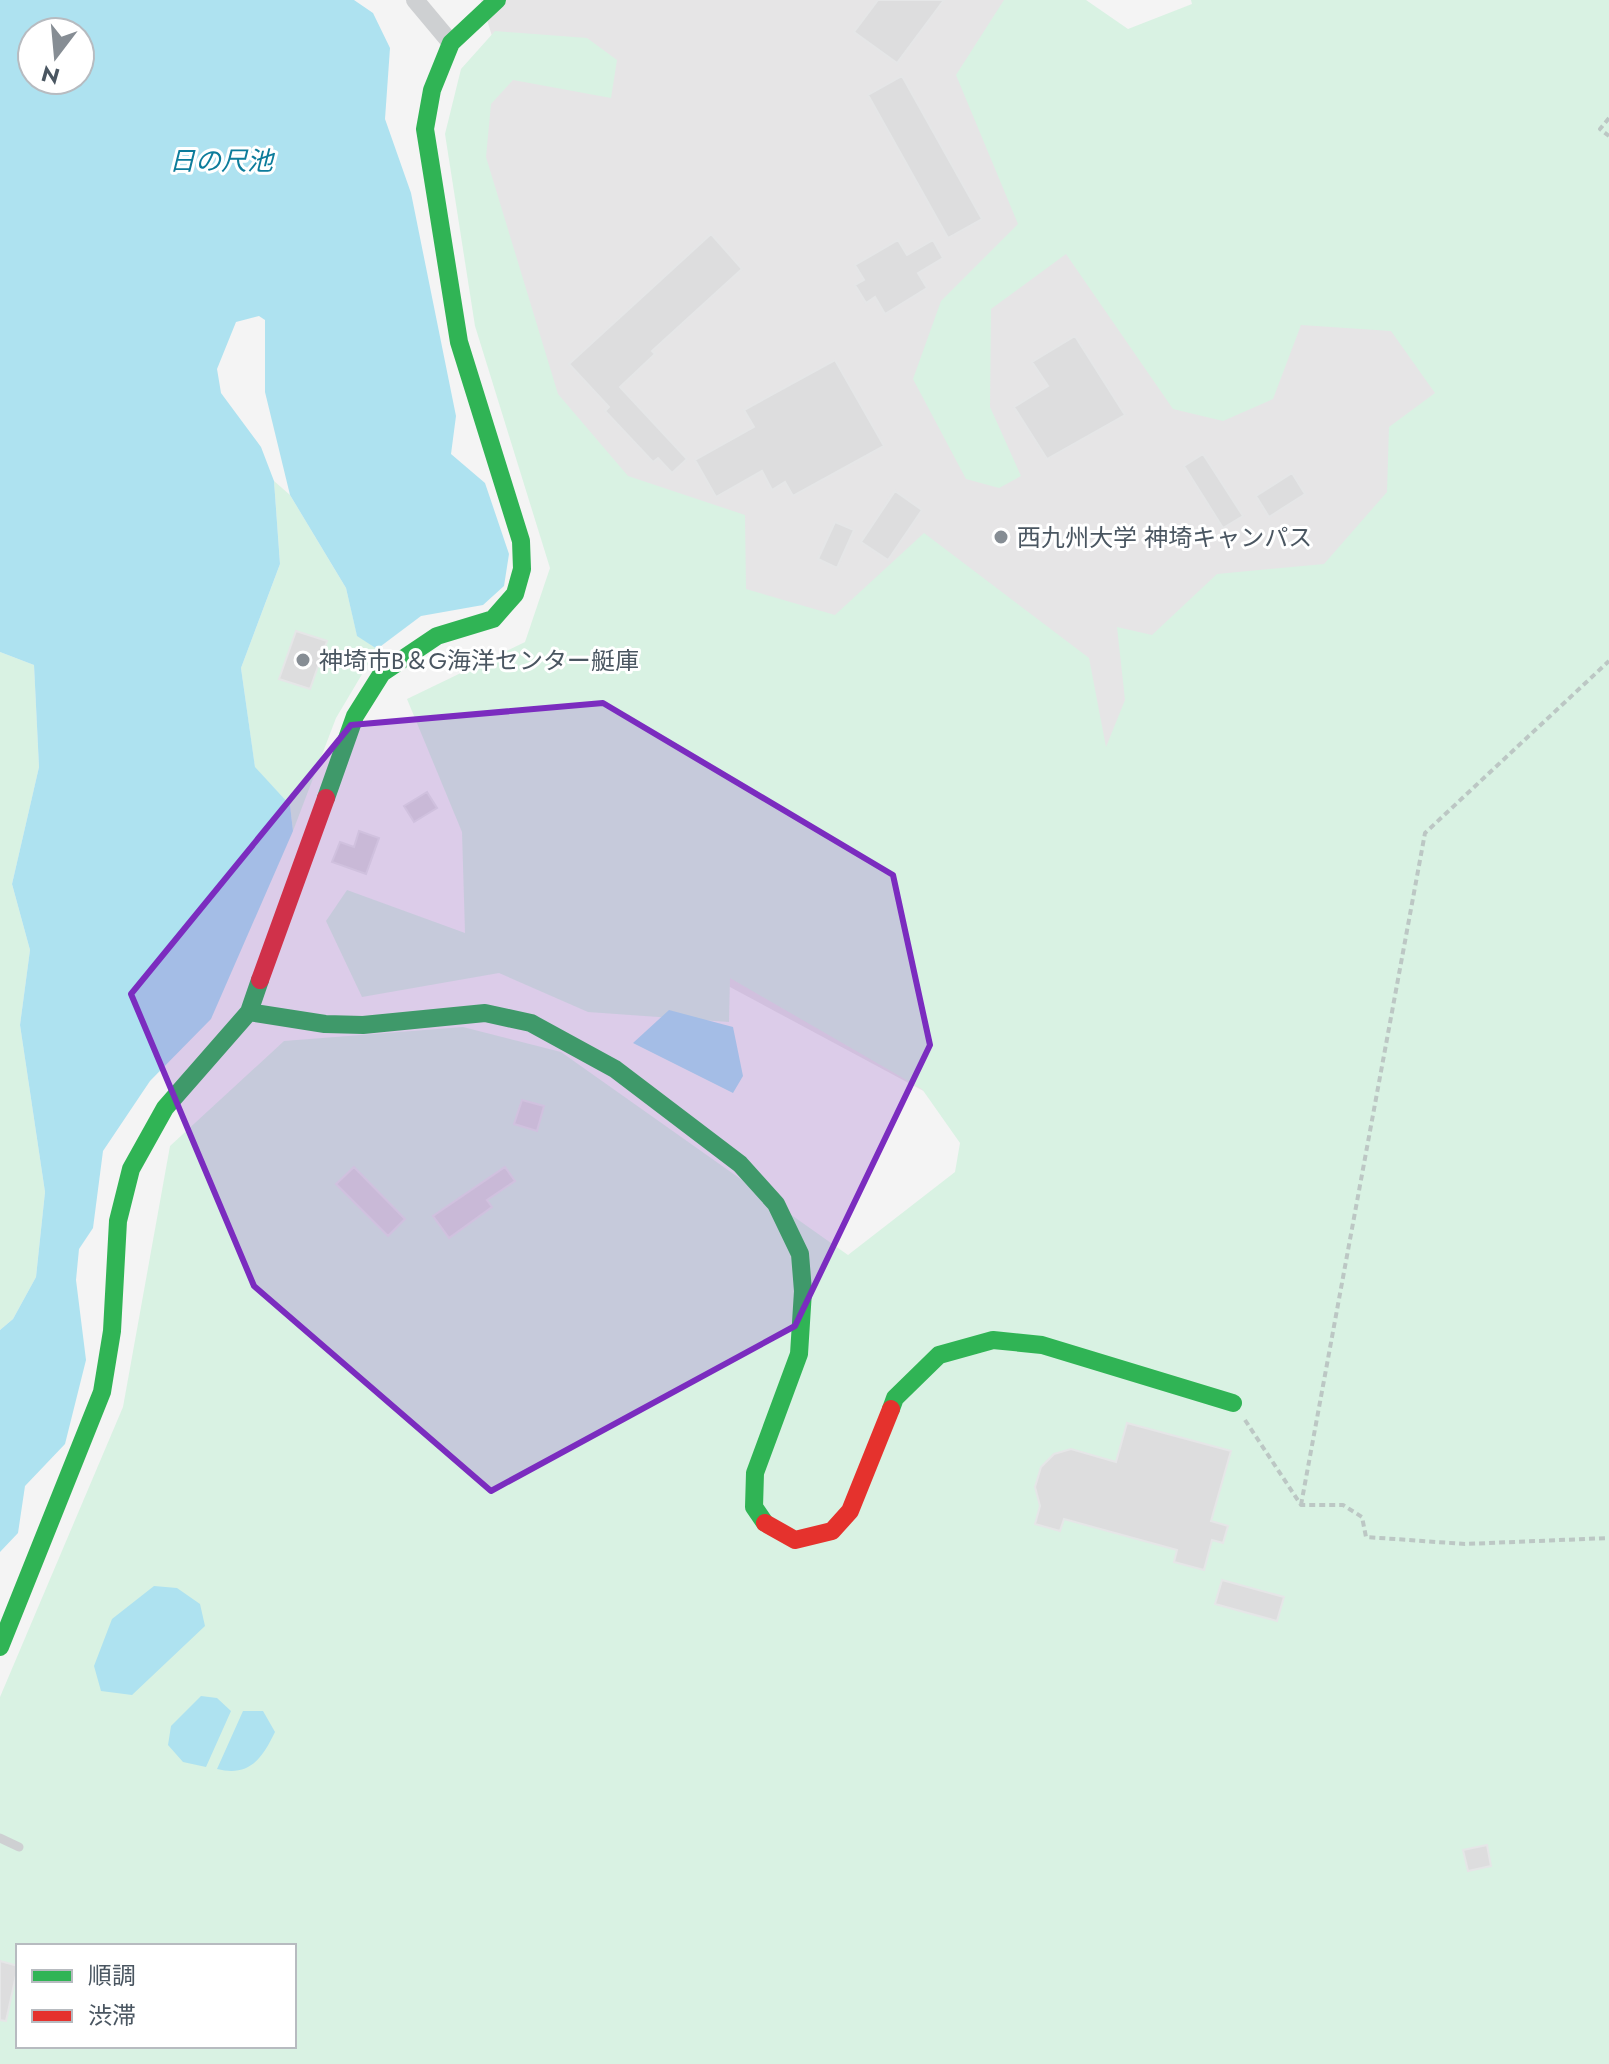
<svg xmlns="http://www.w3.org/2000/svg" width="1609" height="2064" font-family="Jost,'Noto Sans JP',sans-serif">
<rect width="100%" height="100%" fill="#f4f4f4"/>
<path fill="#e6e5e6" d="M481,0H1016L1282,300L1495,346L1063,1166L650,944L533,420L463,157L495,46Z"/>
<path fill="#d9f2e3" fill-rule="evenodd" d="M1004,0H1086L1128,29L1192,4L1191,0H1609V2064H0V1697L123,1407L170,1146L284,1041L463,1027L561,1052L848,1255L955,1172L960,1143L922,1089L730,978L729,1022L588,1012L499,973L362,997L326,921L347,890L465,933L462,832L407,699L525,642L550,568L475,326L445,134L461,69L495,31L587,38L617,60L611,98L513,80L491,104L486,157L558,394L628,476L745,515L746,589L835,615L924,533L1089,658L1106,747L1125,700L1117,627L1152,635L1217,574L1324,564L1387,492L1389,427L1435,393L1391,331L1301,325L1273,399L1223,421L1173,409L1066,254L991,309L990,407L1021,476L999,488L966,479L913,379L941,301L1018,224L956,75ZM18,1946H294V2046H18Z
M274,481L290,495L346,588L357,635L377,649L336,718L293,831L290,805L255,768L241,668L280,564Z
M0,652L34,665L39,767L12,884L30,950L20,1025L45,1192L36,1277L13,1319L0,1330Z"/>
<path fill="#aee2f0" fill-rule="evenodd" d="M0,0H354L373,13L390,48L385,119L411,193L456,416L451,454L485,483L509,554L504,586L483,605L421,616L377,649L357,636L346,588L290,495L265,392V320L259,316L236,322L217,369L221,393L261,447L274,481L280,564L241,668L255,767L290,805L293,831L211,1019L150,1081L103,1151L93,1228L79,1249L76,1280L86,1360L65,1444L25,1486L18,1533L0,1552V1330L13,1319L36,1277L45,1192L20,1025L30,950L12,884L39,767L34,665L0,652ZM80,32V80H32V32Z
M669,1010L733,1027L743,1076L733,1093L633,1043Z
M154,1586L177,1588L200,1604L205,1626L132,1695L101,1691L94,1666L112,1619Z
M201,1696L217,1698L231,1711L206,1767L183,1762L168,1745L171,1726Z
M243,1711H263L275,1732C262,1759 249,1777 217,1769Z"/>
<path fill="#ddddde" stroke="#e5e6e7" stroke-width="2" d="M878,0H944L897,63L854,32Z
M902,76L982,219L948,238L868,95Z
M711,234L742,269L652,351L655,354L620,387L687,459L672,473L658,458L653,462L605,411L609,407L569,364Z
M898,240L907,255L933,240L943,258L918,273L927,288L885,314L875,297L866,303L855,285L864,280L855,265Z
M1075,336L1125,415L1047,459L1014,407L1048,386L1032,362Z
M835,360L884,446L793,496L785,482L772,490L762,471L716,497L695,460L754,427L744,410Z
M1203,454L1243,516L1223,528L1184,466Z
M1292,473L1305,494L1269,517L1256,496Z
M895,491L922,510L888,560L861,542Z
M835,522L854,530L837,568L818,559Z
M296,631L327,641L310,689L279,679Z
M427,792L437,808L414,822L404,806Z
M359,831L379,838L366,874L332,862L340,842L354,847Z
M522,1100L544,1106L537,1131L514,1124Z
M354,1167L405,1219L388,1236L336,1184Z
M505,1167L515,1181L487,1200L492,1207L449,1238L433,1216Z
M1127,1423L1231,1451L1211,1521L1228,1526L1223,1543L1212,1540L1204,1570L1174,1562L1177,1550L1064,1519L1060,1531L1035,1524L1040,1506L1035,1487L1041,1467L1054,1454L1071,1449L1116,1462Z
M1222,1580L1284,1597L1277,1621L1215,1604Z
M1487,1845L1491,1866L1468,1871L1463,1850Z
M0,1961L18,1966L6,2021L0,2020Z"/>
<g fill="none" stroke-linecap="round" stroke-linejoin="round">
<path stroke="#bcc7c4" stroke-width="4" stroke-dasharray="6 4" stroke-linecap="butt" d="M1609,118L1600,129L1609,136
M1245,1420L1301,1505H1343L1362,1517L1366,1537L1465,1544L1609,1538
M1301,1505L1425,833L1609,661"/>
<path stroke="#ced0d2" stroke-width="9" d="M0,1838L19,1847"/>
<path stroke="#ced0d2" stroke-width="18" d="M415,0L451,43"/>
<path stroke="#30b455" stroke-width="18" d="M326,798L355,716L382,673L437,636L493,619L515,594L522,569L521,541L459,342L425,129L432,90L451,43L497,0
M249,1012L325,1024L363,1025L485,1013L531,1023L615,1069L740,1164L776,1204L800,1254L803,1291L799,1354L755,1473L754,1507L765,1523
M891,1409L895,1398L939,1355L993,1340L1042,1345L1233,1403
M0,1647L102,1392L112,1331L118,1221L131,1169L165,1108L249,1012L260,980"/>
<path stroke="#e5322d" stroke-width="18" d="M260,980L326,798
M765,1523L795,1540L832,1531L850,1511L891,1409"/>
</g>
<path fill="#7b2cbf" fill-opacity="0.2" stroke="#7b2cbf" stroke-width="6" stroke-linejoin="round" d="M603,703L893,875L930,1045L795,1326L491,1491L254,1286L131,994L351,725Z"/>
<g fill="#868d94" stroke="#fff" stroke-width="3">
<circle cx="1001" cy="537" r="8"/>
<circle cx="303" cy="660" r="8"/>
</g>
<g text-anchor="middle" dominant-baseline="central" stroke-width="6" stroke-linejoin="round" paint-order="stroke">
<g font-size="24" fill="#4a5661" stroke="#fff" text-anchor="start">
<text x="1017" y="537">西九州大学 神埼キャンパス</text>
<text x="319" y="660">神埼市B＆G海洋センター艇庫</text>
</g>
<g font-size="26" font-style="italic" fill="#0c7c9b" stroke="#fff">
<text x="221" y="161">日の尺池</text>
</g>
</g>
<rect x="16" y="1944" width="280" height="104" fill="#ffffff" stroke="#b7bbc0" stroke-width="2"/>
<rect x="32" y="1970" width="40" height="12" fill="#30b455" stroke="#b7bbc0" stroke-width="2"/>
<text x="88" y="1984" font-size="24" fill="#4a5661">順調</text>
<rect x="32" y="2010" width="40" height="12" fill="#e5322d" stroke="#b7bbc0" stroke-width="2"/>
<text x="88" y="2024" font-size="24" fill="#4a5661">渋滞</text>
<g transform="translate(56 56) rotate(196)"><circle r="38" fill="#ffffff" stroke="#b7bbc0" stroke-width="2"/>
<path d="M0-6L14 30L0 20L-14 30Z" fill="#868d94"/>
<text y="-12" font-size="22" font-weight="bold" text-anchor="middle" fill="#4a5661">N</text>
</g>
</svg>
